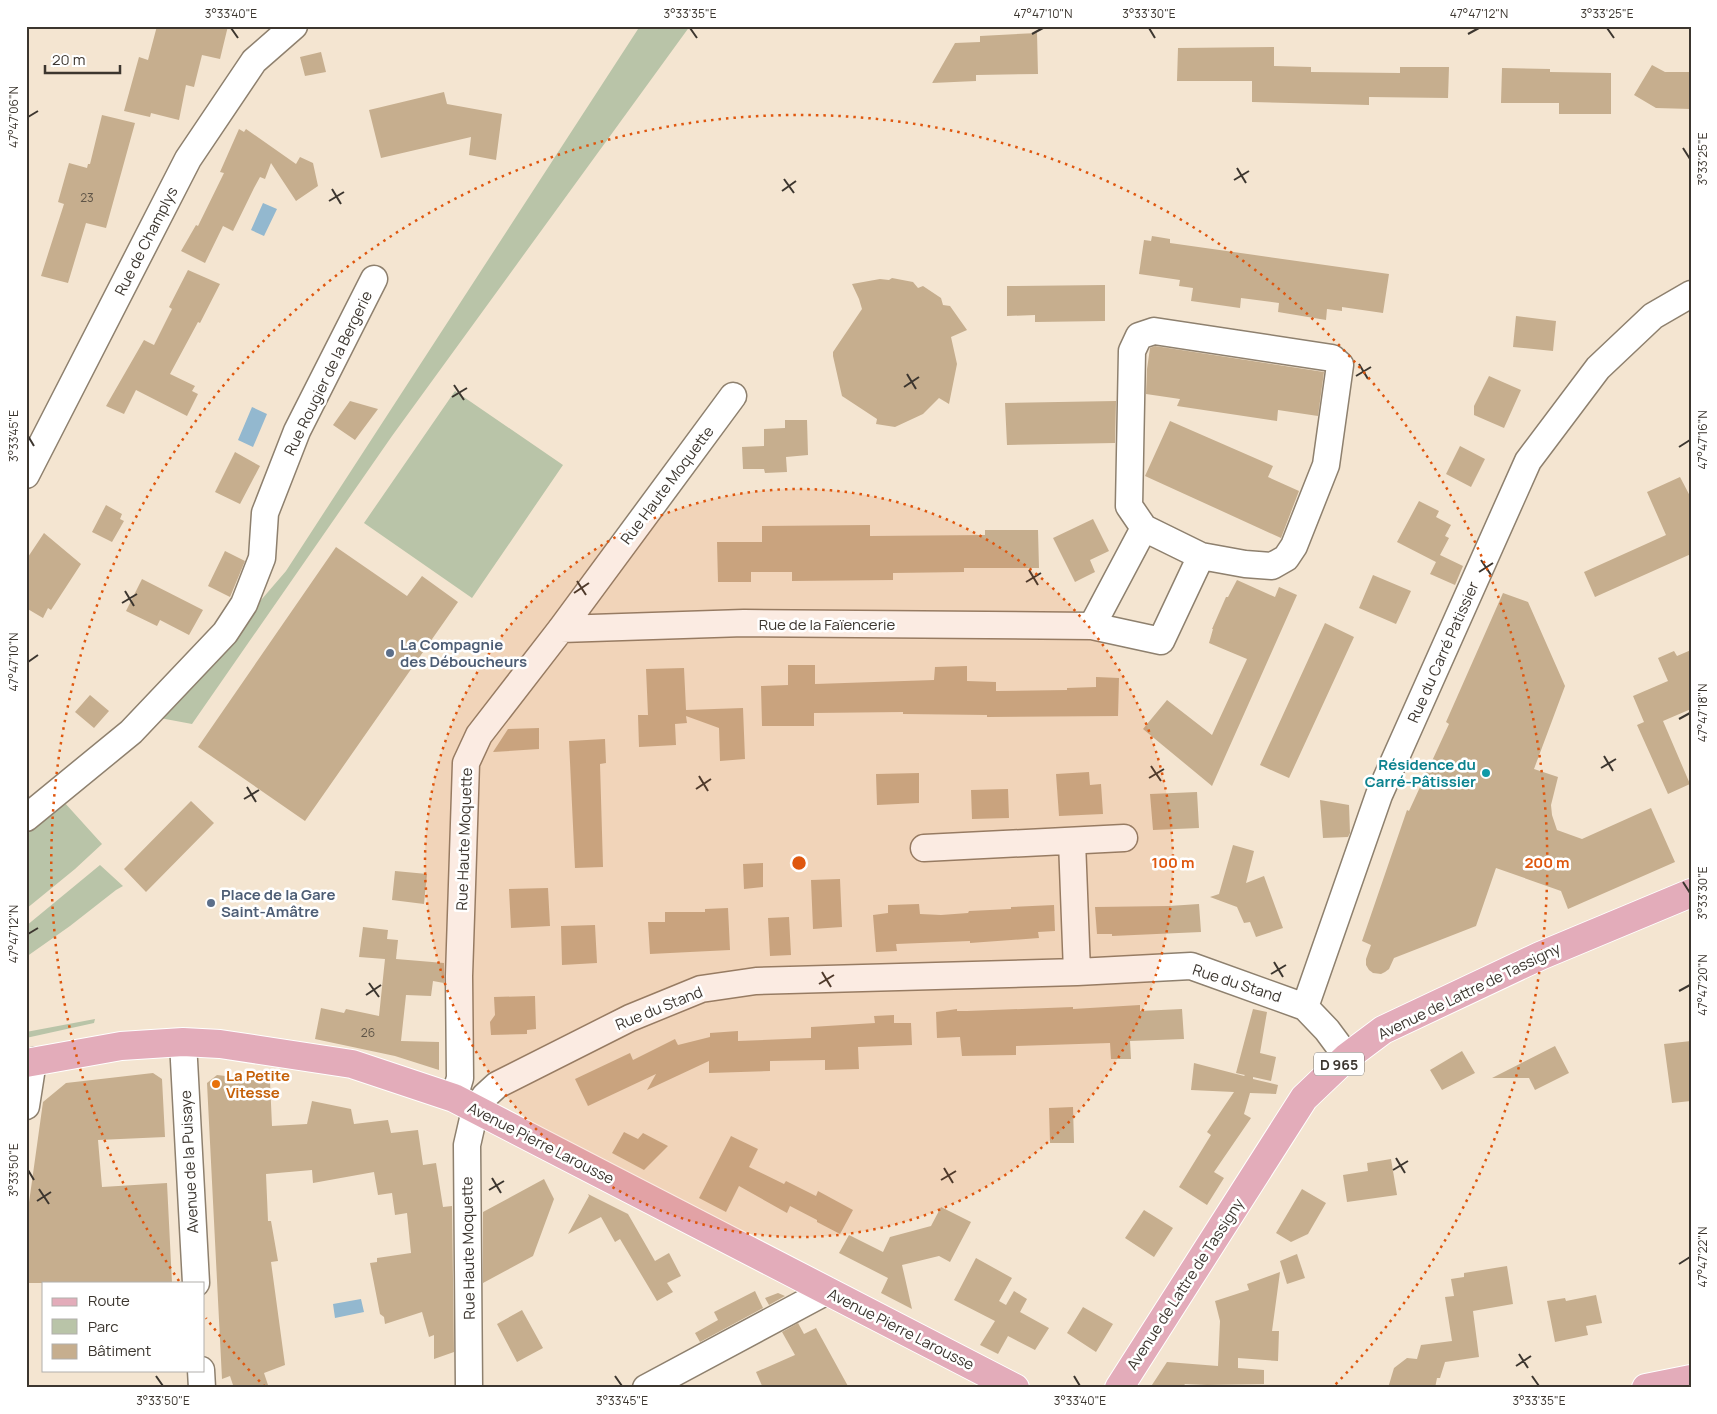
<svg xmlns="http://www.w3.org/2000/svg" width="1717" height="1414" font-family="Manrope,sans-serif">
<rect width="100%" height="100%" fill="#f4e5d1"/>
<path fill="#b9c4a8" d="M640,26H690L392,436L192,724L160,718L286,571Z
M455,391L563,465L472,598L364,523Z
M64,802L102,844L75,869L26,909V835Z
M100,865L123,886L116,890L70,926L26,957V926Z
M95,1019L94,1023L26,1038V1032Z"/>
<path fill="#93b8cf" d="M263,203L277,209L264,236L251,230Z
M252,407L267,414L253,447L238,440Z
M361,1299L364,1312L335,1318L333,1304Z"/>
<path fill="#c6ae8e" d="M157,26H228L220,59L202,55L194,87L186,85L179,120L151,113L150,117L124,111L139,57L148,60Z
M1037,33L1038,74L976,75V81L932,83L955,43L980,42V36Z
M1274,47V66L1311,67V72L1400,73V67H1449L1448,98L1369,97V105L1252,102V81H1177L1178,48Z
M321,52L326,72L305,76L300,57Z
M1652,65L1665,72H1691V109L1656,108L1634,95Z
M1502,68L1550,69V72L1611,73V114H1559V103H1501Z
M444,92L447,104L502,114L496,160L469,155L471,137L381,158L369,110Z
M102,115L135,123L106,228L86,223L68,283L41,276L64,204L58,202L69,163L87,168L88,164H90Z
M239,129L244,132L246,129L296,164L300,157L313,163L318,186L296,201L271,163L265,179L260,177L254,188L233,231L223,226L205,263L181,251L196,225L198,226L224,173L220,172Z
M1152,236L1170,239V243L1389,274L1383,313L1342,307V311L1327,309L1326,320L1278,312L1279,303L1241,298L1240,308L1191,301L1193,288L1179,286L1180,280L1139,274L1144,240L1151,241Z
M188,270L220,284L200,323L198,322L170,374L195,386L192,391L198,394L187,416L136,390L124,414L106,406L144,340L154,345L172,309L169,307Z
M892,278L913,282L918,288L923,286L941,298L943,305L950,306L967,330L951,337L957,364L949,404L939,398L923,414L895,427L876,424L877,419L842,396L833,356V352L862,309L859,299L852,284L880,279L889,280Z
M1105,285V321L1035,322V315L1007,316V286Z
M1516,316L1556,321L1553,351L1513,347Z
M1155,346L1324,372L1318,416L1278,410L1277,421L1177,406L1180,399L1146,394L1147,369L1150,348Z
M1489,376L1521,390L1504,428L1474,415V406Z
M350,401L378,409L355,440L333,425Z
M1116,401L1115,443L1007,445L1005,403Z
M785,420H807L808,455L786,457L787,472L765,473L764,469H743L742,447L764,446V429L785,428Z
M1170,421L1273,466L1268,477L1299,491L1281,538L1145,476Z
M1460,446L1485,459L1471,487L1446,474Z
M235,452L260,466L240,504L215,492Z
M1680,477L1691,498V554L1595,597L1584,572L1666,535L1647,492Z
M1419,501L1439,511L1436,517L1451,525L1445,536L1449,538L1440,555L1463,566L1455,585L1430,574L1436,562L1397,542Z
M106,505L122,514L120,519L124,521L112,542L92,532Z
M1093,519L1109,551L1090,560L1095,572L1075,582L1053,538Z
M870,525V536L985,535V530H1038L1039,568H964V572L893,573V580L792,581V572H751V582H718L717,542H762V526Z
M44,533L81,564L51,610L48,608L43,618L26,608V560Z
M336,547L407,596L422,576L458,602L305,821L198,747Z
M225,551L245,561L230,597L208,586Z
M1373,575L1411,591L1396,624L1359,608Z
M142,579L203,610L189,635L160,620L157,626L126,611Z
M1237,580L1275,597L1279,587L1297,595L1212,786L1143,729L1167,700L1212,735L1247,659L1209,643L1213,629H1212L1226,597H1228Z
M1503,593L1528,602L1565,686L1534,769L1558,777L1551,805L1552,815L1557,830L1582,839L1651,808L1675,862L1568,909L1561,891L1496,868L1476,926L1394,958L1389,969L1385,972L1381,974L1373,973L1369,970L1366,965V959L1371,945L1362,941L1407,810L1409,811L1449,724L1446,722Z
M1325,623L1354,637L1289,778L1260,765Z
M1691,650V709L1663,721L1690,784L1668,794L1637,725L1644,722L1633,696L1668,681L1658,658L1674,651L1677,656Z
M788,665H815V684L934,680L935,667L967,666V681L996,682V691L1067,690V688L1096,687V677L1119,678L1118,716L987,717V715L903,714V712L814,713V726H762L761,686L788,685Z
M684,668L686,710L743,708L745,759L720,761L719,728L686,716L687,723L675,724L676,745L639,747L638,715H648L646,669Z
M90,695L109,711L94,728L75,712Z
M539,728V749L493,752L508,729Z
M605,739L606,763L600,764L603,867L575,868L569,741Z
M1089,772L1090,785L1101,784L1103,814L1059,816L1056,774Z
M919,773V803L877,805L876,774Z
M1008,789L1009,818L972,819L971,790Z
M1197,792L1199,828L1153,830L1150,794Z
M1320,800L1349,805L1350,833L1348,837L1323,838Z
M191,801L214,823L146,892L124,869Z
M1233,845L1254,851L1246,883L1264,876L1283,928L1256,937L1250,922L1244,923L1237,907L1210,897L1219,894Z
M763,863V887L744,889L743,864Z
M395,871L427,874L424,904L392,900Z
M840,879L842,927L813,929L811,880Z
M548,888L550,926L511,928L509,889Z
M919,904L920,914L941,915L968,913L969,911L1011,909V907L1054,905L1055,931L1038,932L1039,938L970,943V941L896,944L897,951L876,952L873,915L888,913V905Z
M1199,904L1201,932L1112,936V934H1097L1095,907L1169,906Z
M728,908L730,950L650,954L648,922H665V912H705V909Z
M789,917L791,955L770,956L768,918Z
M595,925L597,963L562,965L561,926Z
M363,927L388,930L387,939L398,940L396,959L444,963V983L433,981L431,996L406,995L401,1041L439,1042V1070L395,1056L315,1039L321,1008L344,1013L346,1009L379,1016L385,959L359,957Z
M535,996L536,1029L527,1030V1034L491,1035L490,1022L495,1015L494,997Z
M1140,1005V1011L1182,1009L1184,1039L1130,1041L1131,1059H1111L1110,1043L1016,1046V1055L962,1056L960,1037L937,1038L936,1012L957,1009V1011H967L1073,1007V1009Z
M1253,1009L1267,1012L1260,1053L1276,1057L1271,1081L1253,1077V1079L1278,1085L1276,1094L1250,1093L1244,1114L1251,1118L1214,1172L1224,1178L1207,1205L1179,1187L1211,1135L1207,1132L1234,1092L1191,1090L1194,1063L1244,1076L1245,1075L1236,1073Z
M894,1015V1023H911L912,1045L858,1047L859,1069L825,1070V1060L770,1061V1071L709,1073V1061L647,1090L656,1074L588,1106L575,1079L630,1053L633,1060L675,1039L678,1045L710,1037V1033L738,1031V1041L811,1038V1027L875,1023L874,1016Z
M1691,1041V1101L1672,1103L1664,1044Z
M1555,1046L1569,1073L1535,1090L1529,1078H1492Z
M1462,1051L1475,1073L1442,1090L1430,1070Z
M153,1073L162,1079L165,1137L98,1140L102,1187L167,1183L172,1283H26V1224L43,1102L66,1083Z
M217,1075L270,1081L272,1126L307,1124L312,1101L351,1109L354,1124L388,1120L391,1133L418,1130L423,1165L436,1163L443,1207L452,1206L454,1352L434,1359V1335L429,1337L422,1312L385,1324L384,1317L380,1314L370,1263L377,1262V1258L411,1253L407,1213L395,1215L392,1193L378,1195L374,1172L313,1183L312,1170L266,1174L268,1221H271L278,1261L271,1262L285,1365L264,1373L269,1388H234L230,1376L222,1379L207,1083Z
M1073,1107L1074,1143H1050L1049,1108Z
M624,1132L638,1139L643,1133L668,1146L644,1170L612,1153Z
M731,1136L758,1149L749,1167L784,1184L786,1181L816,1196L818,1191L853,1210L840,1234L817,1222V1220L790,1206L787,1213L739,1186L726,1212L699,1198Z
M1391,1159L1397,1195L1347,1202L1343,1175L1368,1171L1367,1163Z
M544,1179L554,1199L533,1256L483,1283V1212Z
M1302,1189L1326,1203L1308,1234L1291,1242L1276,1233Z
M588,1194L628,1214L655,1261L669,1253L681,1276L667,1283L673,1292L657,1301L620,1239L615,1242L601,1217L568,1234L589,1196Z
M941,1207L971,1222L950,1262L939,1256L902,1265L912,1309L881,1293L888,1278L839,1253L849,1235L883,1252L890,1237L931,1226Z
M1144,1210L1173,1228L1154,1257L1125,1238Z
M1297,1254L1305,1278L1287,1284L1280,1261Z
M976,1258L1012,1278L999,1301L1006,1305L1014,1291L1027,1299L1020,1312L1049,1328L1035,1350L1008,1336L998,1354L980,1345L995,1321L954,1300Z
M1507,1266L1513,1304L1473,1311L1479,1357L1445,1362L1440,1378H1437L1435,1388H1388L1394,1368L1407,1358L1417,1359L1421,1345L1452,1341L1445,1297L1454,1296L1451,1279L1464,1277V1273Z
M1280,1272L1272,1331H1279L1278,1361L1238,1358V1368L1264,1370V1384L1207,1385L1185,1384L1182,1388H1150L1167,1362L1218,1366L1220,1321L1215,1301L1249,1290L1247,1284Z
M755,1291L763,1308L700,1342L695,1333L718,1320L714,1312Z
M778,1293L785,1296L769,1305L765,1298Z
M1596,1295L1602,1323L1586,1326L1588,1335L1555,1342L1547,1301L1565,1298L1566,1301Z
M1083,1307L1113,1324L1096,1352L1067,1333Z
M522,1310L543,1348L517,1362L497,1324Z
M798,1323L804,1334L816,1328L849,1388H763L756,1372L795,1355L782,1332Z"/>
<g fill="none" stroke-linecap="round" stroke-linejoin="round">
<g stroke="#8e806e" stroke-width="29">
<path id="minor" d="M26,475L188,159L254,61L294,26
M1144,528L1129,506L1132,351L1139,336L1154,331L1332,358L1340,365L1326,465L1294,546L1286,558L1272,566L1245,564L1201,556
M561,629L744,623L1092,626L1161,641L1201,556L1144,528L1092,626
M26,818L131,732L225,633L244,604L262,558L265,513L297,431L374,279
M1072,841L1077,972
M924,848L1124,838
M1305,1007L1379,795L1528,461L1598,368L1653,316L1691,294
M183,1042L196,1283
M454,1098L460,1078L459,976L466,763L479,735L561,629L733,396
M26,1106L33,1061
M201,1370L202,1388
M469,1388L467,1145L475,1110L485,1096L497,1085L630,1018L701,989L756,981L1077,972L1191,966L1305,1007L1327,1030L1347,1057
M646,1388L827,1291"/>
</g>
<g stroke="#fff" stroke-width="30">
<path id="major" d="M26,1063L121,1046L183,1042L220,1044L352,1064L454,1098L1015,1388
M1119,1388L1304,1098L1347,1057L1383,1030L1540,956L1691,893
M1646,1388L1691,1379"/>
</g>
<use href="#minor" stroke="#fff" stroke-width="26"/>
<use href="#major" stroke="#e3acba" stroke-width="28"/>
</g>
<path fill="none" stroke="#3c362f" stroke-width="2" d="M231,28L238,38M690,28L697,38M1149,28L1155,38M1607,28L1614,38M1032,34L1043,28M1468,34L1479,28M28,117L38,111M1683,148L1690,159M1237,168L1246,183M784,179L794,193M1234,180L1249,171M332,189L341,204M782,191L796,181M329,201L344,192M1359,364L1368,379M907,374L916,389M1356,376L1371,367M454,385L464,400M904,387L919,377M452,397L467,388M28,436L34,446M1679,447L1690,440M1481,560L1491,575M1029,570L1038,585M1479,572L1493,563M577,581L586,595M1026,582L1041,573M125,591L134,606M574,593L589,583M122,603L137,594M28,662L38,655M1679,719L1690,713M1604,756L1613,771M1151,766L1161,781M1601,768L1616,759M699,776L708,791M1149,778L1164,769M247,787L256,802M696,789L711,779M244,799L259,790M1683,882L1690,893M28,934L38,928M1274,962L1283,977M822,972L831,987M1271,974L1286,965M369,983L379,997M819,984L834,975M1679,991L1690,985M366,995L381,985M1396,1158L1405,1173M944,1168L953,1183M28,1170L34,1180M1393,1170L1408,1161M492,1178L501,1193M941,1180L956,1171M39,1189L49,1204M489,1190L504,1181M37,1201L51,1192M1679,1264L1690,1257M1519,1354L1528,1368M1516,1366L1531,1356M156,1376L163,1386M615,1376L622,1386M1074,1376L1080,1386M1532,1376L1539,1386"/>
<circle cx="799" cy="863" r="374" fill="#df570e" fill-opacity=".12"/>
<g fill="none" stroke="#df570e" stroke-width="2.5" stroke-dasharray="2.5 5">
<circle cx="799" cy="863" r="374"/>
<path d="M265 1387A748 748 0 0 1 206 1318M179 1281A748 748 0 1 1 1333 1387"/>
</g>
<g fill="#5c6f8a" stroke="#fff" stroke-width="2">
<circle cx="390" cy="653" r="5"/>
<circle cx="211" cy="903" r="5"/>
</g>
<circle fill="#0f9aa8" stroke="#fff" stroke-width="2" cx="1486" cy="773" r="5"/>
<circle fill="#e8710a" stroke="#fff" stroke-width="2" cx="216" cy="1084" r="5"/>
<g text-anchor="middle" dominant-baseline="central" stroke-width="5" stroke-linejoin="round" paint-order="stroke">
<g font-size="12" fill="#5e5447">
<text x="87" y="197">23</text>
<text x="368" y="1032">26</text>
</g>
<rect fill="#fff" stroke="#76726d" stroke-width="1" x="1314" y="1052.5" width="50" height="23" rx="4"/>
<g font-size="14" font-weight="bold" fill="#3c362f">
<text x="1339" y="1064">D 965</text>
</g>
<g font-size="15" fill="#3c362f" stroke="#fff">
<text transform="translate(146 241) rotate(-63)">Rue de Champlys</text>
<text transform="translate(328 373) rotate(-64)">Rue Rougier de la Bergerie</text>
<text transform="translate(667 485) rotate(-53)">Rue Haute Moquette</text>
<text x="827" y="624">Rue de la Faïencerie</text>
<text transform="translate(1443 652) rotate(-66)">Rue du Carré Patissier</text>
<text transform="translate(464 839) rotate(-88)">Rue Haute Moquette</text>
<text transform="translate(1237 983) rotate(18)">Rue du Stand</text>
<text transform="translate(1469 991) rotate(-26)">Avenue de Lattre de Tassigny</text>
<text transform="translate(659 1008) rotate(-22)">Rue du Stand</text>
<text transform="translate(541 1143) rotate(27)">Avenue Pierre Larousse</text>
<text transform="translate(189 1162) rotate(-93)">Avenue de la Puisaye</text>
<text transform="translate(468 1248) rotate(-91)">Rue Haute Moquette</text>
<text transform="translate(1185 1284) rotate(-57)">Avenue de Lattre de Tassigny</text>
<text transform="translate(901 1329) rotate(27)">Avenue Pierre Larousse</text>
</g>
<g font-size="15" font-weight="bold" fill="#4e5e75" stroke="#fff" text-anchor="start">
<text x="400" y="644">La Compagnie<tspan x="400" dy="17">des Déboucheurs</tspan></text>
<text x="221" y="894">Place de la Gare<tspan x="221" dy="17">Saint-Amâtre</tspan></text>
</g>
<g font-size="15" font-weight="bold" fill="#0d838f" stroke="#fff" text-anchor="end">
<text x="1476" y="764">Résidence du<tspan x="1476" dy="17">Carré-Pâtissier</tspan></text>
</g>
<g font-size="15" font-weight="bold" fill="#c56008" stroke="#fff" text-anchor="start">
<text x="226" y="1075">La Petite<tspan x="226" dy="17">Vitesse</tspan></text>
</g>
</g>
<circle cx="799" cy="863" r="8" fill="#df570e" stroke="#fff" stroke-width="2.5"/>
<g font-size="15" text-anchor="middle" font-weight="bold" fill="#df570e" stroke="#fff" stroke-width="5" stroke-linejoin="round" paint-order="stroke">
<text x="1173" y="868">100 m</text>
<text x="1547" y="868">200 m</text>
</g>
<rect width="1717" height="1414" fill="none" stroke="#ffffff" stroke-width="55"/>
<rect x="42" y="1282" width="162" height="90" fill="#ffffff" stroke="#b1afac"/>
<rect x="52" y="1298" width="25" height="8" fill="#e3acba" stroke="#b1afac"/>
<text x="88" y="1306" font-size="15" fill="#3c362f">Route</text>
<rect x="52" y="1319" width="25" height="15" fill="#b9c4a8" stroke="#b1afac"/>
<text x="88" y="1332" font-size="15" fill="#3c362f">Parc</text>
<rect x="52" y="1344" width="25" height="15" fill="#c6ae8e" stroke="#b1afac"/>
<text x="88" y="1356" font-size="15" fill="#3c362f">Bâtiment</text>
<path d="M45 65v8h75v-8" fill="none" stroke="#3c362f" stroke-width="2.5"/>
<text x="52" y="65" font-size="15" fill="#3c362f" stroke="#ffffff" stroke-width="4" paint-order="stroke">20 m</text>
<rect x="28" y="28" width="1662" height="1358" fill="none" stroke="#3c362f" stroke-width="2"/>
<g font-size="12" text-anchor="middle" fill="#3c362f">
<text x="231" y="18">3°33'40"E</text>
<text x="690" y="18">3°33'35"E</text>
<text x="1043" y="18">47°47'10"N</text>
<text x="1149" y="18">3°33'30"E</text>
<text x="1479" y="18">47°47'12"N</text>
<text x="1607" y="18">3°33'25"E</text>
<text transform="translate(14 117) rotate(-90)" y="4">47°47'06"N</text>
<text transform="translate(1703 159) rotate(-90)" y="4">3°33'25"E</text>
<text transform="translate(14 436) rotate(-90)" y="4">3°33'45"E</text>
<text transform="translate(1703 440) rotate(-90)" y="4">47°47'16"N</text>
<text transform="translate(14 662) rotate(-90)" y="4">47°47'10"N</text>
<text transform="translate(1703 713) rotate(-90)" y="4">47°47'18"N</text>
<text transform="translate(1703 893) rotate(-90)" y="4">3°33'30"E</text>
<text transform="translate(14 934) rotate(-90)" y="4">47°47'12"N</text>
<text transform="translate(1703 985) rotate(-90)" y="4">47°47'20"N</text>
<text transform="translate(14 1170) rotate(-90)" y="4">3°33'50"E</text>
<text transform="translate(1703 1257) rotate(-90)" y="4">47°47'22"N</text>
<text x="163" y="1405">3°33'50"E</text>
<text x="622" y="1405">3°33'45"E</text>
<text x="1080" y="1405">3°33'40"E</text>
<text x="1539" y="1405">3°33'35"E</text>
</g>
</svg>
